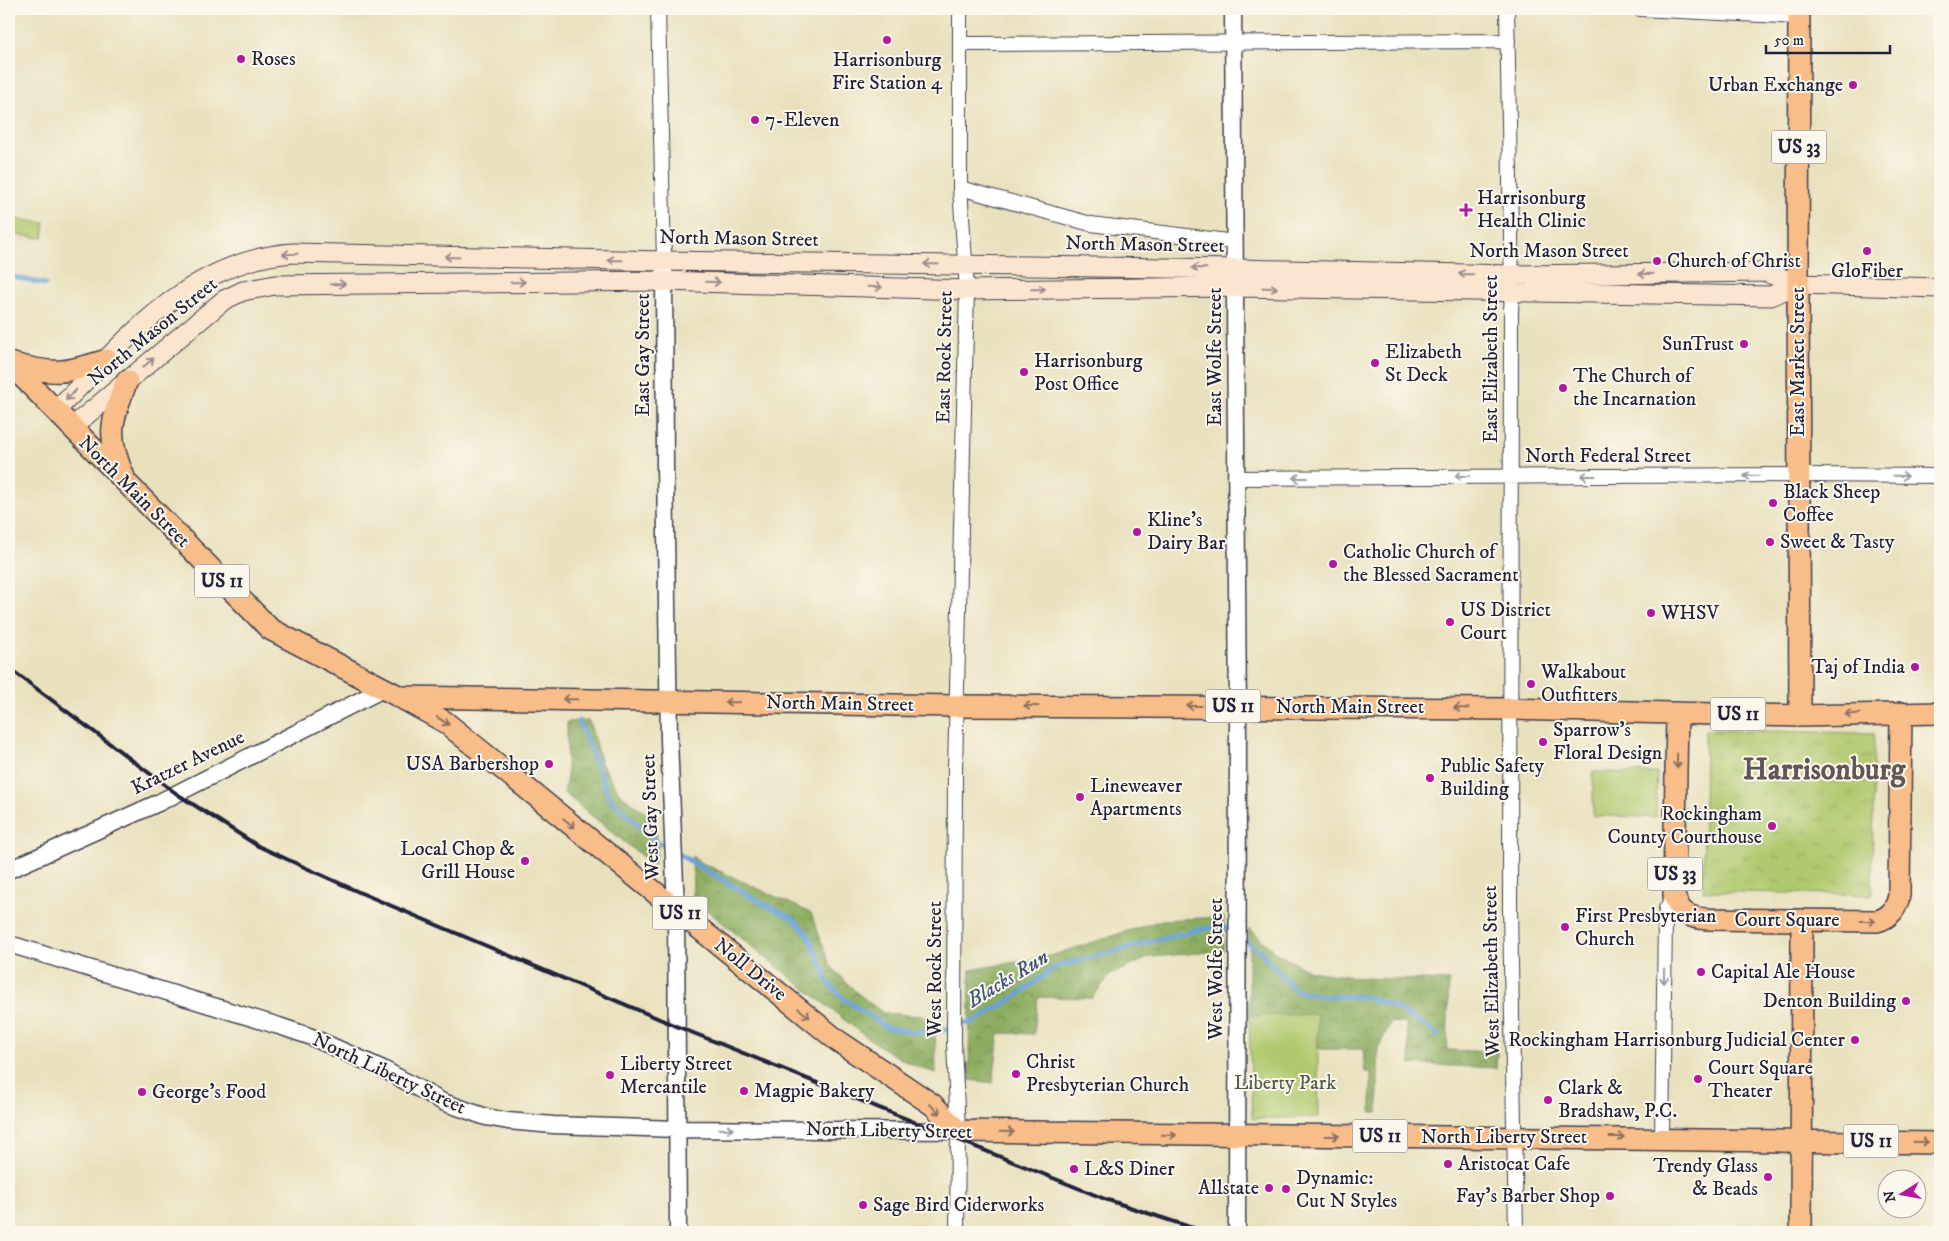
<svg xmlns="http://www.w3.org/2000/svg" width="1949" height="1241" font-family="'IM FELL DW Pica',serif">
<defs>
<pattern id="grass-tufts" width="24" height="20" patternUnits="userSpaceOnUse" patternTransform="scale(1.25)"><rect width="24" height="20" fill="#b1c96e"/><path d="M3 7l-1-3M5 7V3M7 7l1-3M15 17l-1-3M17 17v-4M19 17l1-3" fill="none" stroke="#98ac60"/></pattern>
<pattern id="forest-crowns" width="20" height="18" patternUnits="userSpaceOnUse" patternTransform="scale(1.25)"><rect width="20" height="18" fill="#8cad61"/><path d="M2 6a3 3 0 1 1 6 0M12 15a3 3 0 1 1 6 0" fill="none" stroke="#728c51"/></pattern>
</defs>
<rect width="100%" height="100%" fill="#fbf7ec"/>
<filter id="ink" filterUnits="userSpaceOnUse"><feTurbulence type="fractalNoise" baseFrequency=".02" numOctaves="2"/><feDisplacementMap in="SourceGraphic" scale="10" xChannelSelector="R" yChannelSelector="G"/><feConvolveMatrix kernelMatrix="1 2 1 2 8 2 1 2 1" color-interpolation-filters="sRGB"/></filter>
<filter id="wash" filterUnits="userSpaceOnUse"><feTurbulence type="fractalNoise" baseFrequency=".0096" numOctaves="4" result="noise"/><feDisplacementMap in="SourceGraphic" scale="20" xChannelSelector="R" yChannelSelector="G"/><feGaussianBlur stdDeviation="1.12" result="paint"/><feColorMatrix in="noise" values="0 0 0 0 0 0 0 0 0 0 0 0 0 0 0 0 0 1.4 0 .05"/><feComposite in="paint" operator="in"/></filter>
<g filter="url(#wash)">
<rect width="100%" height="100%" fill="#e9e1be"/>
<path fill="url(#grass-tufts)" stroke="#6a7654" d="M1705,730L1874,733L1872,895L1703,891Z"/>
<path fill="url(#forest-crowns)" stroke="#57684e" d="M589,721L601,763L620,794L655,820L658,848L653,865L564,793L567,777V722Z
M692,856L698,861L811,913L830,965L856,992L883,1013L935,1017L936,1073C890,1060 854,1027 817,998C779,968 741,938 704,908L693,898Z
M1224,917L1223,951L1150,957L1110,975L1092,998L1038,997L1034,1034L999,1033L993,1083L969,1080L970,970L1050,956L1162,920Z
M1249,928L1276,953L1310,971L1359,978L1449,981L1447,1050L1497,1052L1496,1068L1411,1064L1406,1023L1391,1022L1378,1049V1112H1371V1072H1365L1363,1049H1318L1317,1015L1249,1016Z"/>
<path fill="#b1c96e" stroke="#6a7654" d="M9,218L45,223L43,238L9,234Z
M1593,772L1657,773L1656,817L1593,816Z
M1317,1014L1319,1117L1252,1119L1249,1016Z"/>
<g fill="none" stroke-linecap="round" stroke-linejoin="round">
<path stroke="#69a0d7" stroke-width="5" d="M9,276L45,284
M579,721L610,799L656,841L670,849
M677,853L751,897L794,919L808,935L822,966L827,981L841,997L887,1028L915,1032H936L977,1020L1012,999L1057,966L1196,930L1223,926L1234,934
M1241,938L1260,951L1294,990L1322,996L1367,997L1396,1008L1439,1035"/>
</g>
</g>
<g filter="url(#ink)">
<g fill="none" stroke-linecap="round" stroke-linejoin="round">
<g stroke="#403f4f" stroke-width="16">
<path id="minor" d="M658,9L664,261
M1507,9L1512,292L1511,311L1510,908L1516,1232
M1640,9L1799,17
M960,44L1508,41
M960,188L1091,224L1235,242
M1237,478L1799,475L1940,476
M1662,1138L1665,921L1666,909L1674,895
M957,1232L958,1131L954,1043L955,769L967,290L960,188V9"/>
</g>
<g stroke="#403f4f" stroke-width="19">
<path id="tertiary" d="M1233,9L1238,721L1237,1232
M664,270L665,464L669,740L676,909L678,1232
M9,870L158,803L383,689
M9,944L279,1026L309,1036L383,1069L443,1102L486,1117L508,1121L553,1125L677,1129L958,1131"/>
</g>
<g stroke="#403f4f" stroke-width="21">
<path id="secondary" d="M55,411C126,342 186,261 293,253L664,261L1236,269L1512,275L1765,272L1798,284L1940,288
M71,428L224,300L243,291L275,285L664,281L967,290L1236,287L1771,296L1798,284"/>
</g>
<g stroke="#403f4f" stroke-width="24">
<path id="primary" d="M1799,9L1798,284L1800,716
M9,363L270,629L400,697L445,722L838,1041L933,1105L958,1131C1285,1137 1613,1137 1940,1143
M9,363C54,375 63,374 107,360
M124,477C106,437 111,420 127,381
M403,697L956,706L1510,709L1800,716L1940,713
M1677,713L1674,895C1679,913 1689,918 1707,919L1877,921C1890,918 1897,908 1899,895L1901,713
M1801,1232L1802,920"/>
</g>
<use href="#minor" stroke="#fff" stroke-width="14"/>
<use href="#tertiary" stroke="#fff" stroke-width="16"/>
<use href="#secondary" stroke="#fce5cf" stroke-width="19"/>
<use href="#primary" stroke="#f8bd88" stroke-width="21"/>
<path stroke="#22223b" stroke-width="4" d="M9,668L177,794L258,846L361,893L676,1026L1105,1199L1205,1232"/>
</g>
<defs><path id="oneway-shaft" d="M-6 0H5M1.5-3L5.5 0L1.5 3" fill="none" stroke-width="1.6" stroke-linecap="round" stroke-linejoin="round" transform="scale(1.25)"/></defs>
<g stroke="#9a8d8c">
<use href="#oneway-shaft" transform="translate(290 254) rotate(178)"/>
<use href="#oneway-shaft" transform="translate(452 257) rotate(-179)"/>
<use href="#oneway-shaft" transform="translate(615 260) rotate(-179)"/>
<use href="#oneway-shaft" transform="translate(931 264) rotate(-179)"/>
<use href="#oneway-shaft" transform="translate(1199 268) rotate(-179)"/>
<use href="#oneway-shaft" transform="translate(1466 274) rotate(-179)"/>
<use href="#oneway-shaft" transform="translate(1646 274) rotate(179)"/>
<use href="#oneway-shaft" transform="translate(518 282) rotate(-1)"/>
<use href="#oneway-shaft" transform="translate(713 282) rotate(2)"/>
<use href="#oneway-shaft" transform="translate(338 284) rotate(-1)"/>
<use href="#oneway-shaft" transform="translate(875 287) rotate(2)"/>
<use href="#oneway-shaft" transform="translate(1270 288) rotate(1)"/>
<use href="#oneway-shaft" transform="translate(1038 289) rotate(-1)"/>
<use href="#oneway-shaft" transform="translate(148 363) rotate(-40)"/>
<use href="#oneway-shaft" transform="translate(71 395) rotate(135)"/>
</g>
<g stroke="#9c9ca7">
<use href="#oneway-shaft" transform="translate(1462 476) rotate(180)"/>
<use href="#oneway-shaft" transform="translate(1588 476) rotate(180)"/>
<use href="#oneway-shaft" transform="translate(1751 476) rotate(179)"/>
<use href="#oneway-shaft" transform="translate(1901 476) rotate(1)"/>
<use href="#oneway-shaft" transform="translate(1300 478) rotate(180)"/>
<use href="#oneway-shaft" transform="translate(1664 976) rotate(90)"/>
<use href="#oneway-shaft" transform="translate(726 1129) rotate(1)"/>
</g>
<g stroke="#8d7062">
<use href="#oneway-shaft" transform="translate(570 699) rotate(-179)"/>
<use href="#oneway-shaft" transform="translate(732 702) rotate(-179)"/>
<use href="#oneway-shaft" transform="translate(1031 706) rotate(-180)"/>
<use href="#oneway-shaft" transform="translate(1194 706) rotate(-180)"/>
<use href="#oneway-shaft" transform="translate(1461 708) rotate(-179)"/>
<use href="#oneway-shaft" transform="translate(1852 714) rotate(179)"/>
<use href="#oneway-shaft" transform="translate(443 721) rotate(33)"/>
<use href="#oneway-shaft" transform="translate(1677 761) rotate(91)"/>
<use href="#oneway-shaft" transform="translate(569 823) rotate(39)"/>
<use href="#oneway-shaft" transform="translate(1868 921)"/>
<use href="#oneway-shaft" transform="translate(804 1013) rotate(39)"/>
<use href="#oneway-shaft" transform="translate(935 1109) rotate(43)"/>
<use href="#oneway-shaft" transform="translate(1007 1132) rotate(1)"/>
<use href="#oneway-shaft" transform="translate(1169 1135) rotate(1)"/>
<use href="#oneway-shaft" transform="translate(1332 1136)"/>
<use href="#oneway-shaft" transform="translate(1617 1137)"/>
<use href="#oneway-shaft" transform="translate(1921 1142) rotate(1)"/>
</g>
</g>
<g fill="#b5179e" stroke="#fbf7ec" stroke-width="2">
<circle cx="887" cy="40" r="5"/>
<circle cx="241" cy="59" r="5"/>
<circle cx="1853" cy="85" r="5"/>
<circle cx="755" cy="120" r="5"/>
<path d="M1463.5 202.5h5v5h5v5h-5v5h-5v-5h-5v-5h5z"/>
<circle cx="1867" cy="251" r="5"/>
<circle cx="1657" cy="261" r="5"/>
<circle cx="1744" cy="344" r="5"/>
<circle cx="1375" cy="363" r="5"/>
<circle cx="1024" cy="372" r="5"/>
<circle cx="1563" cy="388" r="5"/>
<circle cx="1773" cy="503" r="5"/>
<circle cx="1137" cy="532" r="5"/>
<circle cx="1770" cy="542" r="5"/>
<circle cx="1333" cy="564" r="5"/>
<circle cx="1651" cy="613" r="5"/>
<circle cx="1450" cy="622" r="5"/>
<circle cx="1915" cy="667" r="5"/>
<circle cx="1531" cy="684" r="5"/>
<circle cx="1543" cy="742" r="5"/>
<circle cx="549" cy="764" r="5"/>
<circle cx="1430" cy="778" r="5"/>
<circle cx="1080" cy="797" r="5"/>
<circle cx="1772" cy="826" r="5"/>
<circle cx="525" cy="861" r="5"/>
<circle cx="1565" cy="927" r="5"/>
<circle cx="1701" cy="972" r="5"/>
<circle cx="1906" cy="1001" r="5"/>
<circle cx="1855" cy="1040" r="5"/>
<circle cx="1016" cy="1074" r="5"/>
<circle cx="610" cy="1075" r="5"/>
<circle cx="1698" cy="1079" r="5"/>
<circle cx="744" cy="1091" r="5"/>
<circle cx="142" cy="1092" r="5"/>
<circle cx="1548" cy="1100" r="5"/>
<circle cx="1448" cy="1164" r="5"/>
<circle cx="1074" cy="1169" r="5"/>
<circle cx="1768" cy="1177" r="5"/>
<circle cx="1269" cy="1188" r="5"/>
<circle cx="1286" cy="1189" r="5"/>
<circle cx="1610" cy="1196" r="5"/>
<circle cx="863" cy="1205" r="5"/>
</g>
<g text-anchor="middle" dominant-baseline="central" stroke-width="4" stroke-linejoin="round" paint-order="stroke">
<g fill="#fbf7ec" stroke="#636270" stroke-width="1">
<rect x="1771.5" y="130.5" width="55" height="33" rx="4"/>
<rect x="194.5" y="564.5" width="55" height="33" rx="4"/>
<rect x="1205.5" y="689.5" width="55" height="33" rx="4"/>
<rect x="1710.5" y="697.5" width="55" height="33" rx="4"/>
<rect x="1647.5" y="857.5" width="55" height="33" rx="4"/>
<rect x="652.5" y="896.5" width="55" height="33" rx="4"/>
<rect x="1352.5" y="1119.5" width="55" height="33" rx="4"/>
<rect x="1843.5" y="1124.5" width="55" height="33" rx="4"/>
</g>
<g font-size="19" font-weight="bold" fill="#22223b">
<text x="1799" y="147">US 33</text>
<text x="222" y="581">US 11</text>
<text x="1233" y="706">US 11</text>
<text x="1738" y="714">US 11</text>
<text x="1675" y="874">US 33</text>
<text x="680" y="913">US 11</text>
<text x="1380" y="1136">US 11</text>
<text x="1871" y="1141">US 11</text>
</g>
<g font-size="20" fill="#22223b" stroke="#fbf7ec" text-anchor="start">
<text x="251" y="59">Roses</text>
<text x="887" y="60" text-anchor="middle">Harrisonburg<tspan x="887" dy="23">Fire Station 4</tspan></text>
<text x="1843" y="85" text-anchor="end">Urban Exchange</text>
<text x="765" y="120">7-Eleven</text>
<text x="1477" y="198">Harrisonburg<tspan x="1477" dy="23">Health Clinic</tspan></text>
<text x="1667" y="261">Church of Christ</text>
<text x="1867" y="271" text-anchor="middle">GloFiber</text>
<text x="1734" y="344" text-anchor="end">SunTrust</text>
<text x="1385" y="352">Elizabeth<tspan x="1385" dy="23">St Deck</tspan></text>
<text x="1034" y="361">Harrisonburg<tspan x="1034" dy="23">Post Office</tspan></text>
<text x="1573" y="376">The Church of<tspan x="1573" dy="23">the Incarnation</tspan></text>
<text x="1783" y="492">Black Sheep<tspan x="1783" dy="23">Coffee</tspan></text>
<text x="1147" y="520">Kline's<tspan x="1147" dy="23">Dairy Bar</tspan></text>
<text x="1780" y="542">Sweet &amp; Tasty</text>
<text x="1343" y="552">Catholic Church of<tspan x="1343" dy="23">the Blessed Sacrament</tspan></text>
<text x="1460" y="610">US District<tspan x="1460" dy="23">Court</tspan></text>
<text x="1661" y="613">WHSV</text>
<text x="1905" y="667" text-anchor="end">Taj of India</text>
<text x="1541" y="672">Walkabout<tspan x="1541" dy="23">Outfitters</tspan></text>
<text x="1553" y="730">Sparrow's<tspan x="1553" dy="23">Floral Design</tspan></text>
<text x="539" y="764" text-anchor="end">USA Barbershop</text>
<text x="1440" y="766">Public Safety<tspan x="1440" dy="23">Building</tspan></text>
<text x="1090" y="786">Lineweaver<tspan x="1090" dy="23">Apartments</tspan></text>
<text x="1762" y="814" text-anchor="end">Rockingham<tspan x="1762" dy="23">County Courthouse</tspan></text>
<text x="515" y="849" text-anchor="end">Local Chop &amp;<tspan x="515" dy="23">Grill House</tspan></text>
<text x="1575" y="916">First Presbyterian<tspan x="1575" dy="23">Church</tspan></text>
<text x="1711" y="972">Capital Ale House</text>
<text x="1896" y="1001" text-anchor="end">Denton Building</text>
<text x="1845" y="1040" text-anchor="end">Rockingham Harrisonburg Judicial Center</text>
<text x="1026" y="1062">Christ<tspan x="1026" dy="23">Presbyterian Church</tspan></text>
<text x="620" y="1064">Liberty Street<tspan x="620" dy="23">Mercantile</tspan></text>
<text x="1708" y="1068">Court Square<tspan x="1708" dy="23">Theater</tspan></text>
<text x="1558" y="1088">Clark &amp;<tspan x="1558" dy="23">Bradshaw, P.C.</tspan></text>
<text x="754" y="1091">Magpie Bakery</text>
<text x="152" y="1092">George's Food</text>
<text x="1458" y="1164">Aristocat Cafe</text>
<text x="1758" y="1166" text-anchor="end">Trendy Glass<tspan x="1758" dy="23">&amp; Beads</tspan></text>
<text x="1084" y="1169">L&amp;S Diner</text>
<text x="1296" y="1178">Dynamic:<tspan x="1296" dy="23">Cut N Styles</tspan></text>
<text x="1259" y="1188" text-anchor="end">Allstate</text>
<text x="1600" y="1196" text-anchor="end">Fay's Barber Shop</text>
<text x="873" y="1205">Sage Bird Ciderworks</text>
</g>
<g font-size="20" fill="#22223b" stroke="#fbf7ec">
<text transform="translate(739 239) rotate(1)">North Mason Street</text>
<text transform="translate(1145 245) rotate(1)">North Mason Street</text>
<text x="1549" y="251">North Mason Street</text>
<text transform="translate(153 332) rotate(-39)">North Mason Street</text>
<text transform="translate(643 355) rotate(-90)">East Gay Street</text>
<text transform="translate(945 357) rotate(-89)">East Rock Street</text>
<text transform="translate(1215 357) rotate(-90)">East Wolfe Street</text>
<text transform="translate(1491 359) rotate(-90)">East Elizabeth Street</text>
<text transform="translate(1798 362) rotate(-90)">East Market Street</text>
<text x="1608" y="456">North Federal Street</text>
<text transform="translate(134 492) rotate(45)">North Main Street</text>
<text transform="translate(840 704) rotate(1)">North Main Street</text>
<text x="1350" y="707">North Main Street</text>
<text transform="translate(188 763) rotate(-26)">Kratzer Avenue</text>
<text transform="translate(651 817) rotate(-92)">West Gay Street</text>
<text x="1787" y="920">Court Square</text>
<text transform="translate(935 969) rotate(-90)">West Rock Street</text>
<text transform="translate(1216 969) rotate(-90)">West Wolfe Street</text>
<text transform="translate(750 970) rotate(39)">Noll Drive</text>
<text transform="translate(1492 971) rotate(-91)">West Elizabeth Street</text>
<text transform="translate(389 1074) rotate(25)">North Liberty Street</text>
<text transform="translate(889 1131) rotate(1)">North Liberty Street</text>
<text x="1504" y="1137">North Liberty Street</text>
</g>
<g font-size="20" fill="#545c4d" stroke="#fbf7ec">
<text x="1285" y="1083">Liberty Park</text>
</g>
<g font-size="21" font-style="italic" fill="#3e5479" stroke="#fbf7ec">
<text transform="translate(1008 979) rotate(-31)">Blacks Run</text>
</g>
<g font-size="30" font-weight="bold" fill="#625555" stroke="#fbf7ec">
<text x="1824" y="770">Harrisonburg</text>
</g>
</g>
<rect width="1949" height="1241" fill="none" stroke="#fbf7ec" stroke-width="30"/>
<g transform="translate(1902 1194) rotate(259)"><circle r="24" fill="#fbf7ec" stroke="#a4a2a5"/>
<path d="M0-4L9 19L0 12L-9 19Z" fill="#b5179e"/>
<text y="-8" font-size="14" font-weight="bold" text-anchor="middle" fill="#22223b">N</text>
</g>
<path d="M1766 45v8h124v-8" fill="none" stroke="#22223b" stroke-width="2.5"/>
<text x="1774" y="45" font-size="15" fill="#22223b" stroke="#fbf7ec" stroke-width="4" paint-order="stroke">50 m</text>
</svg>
